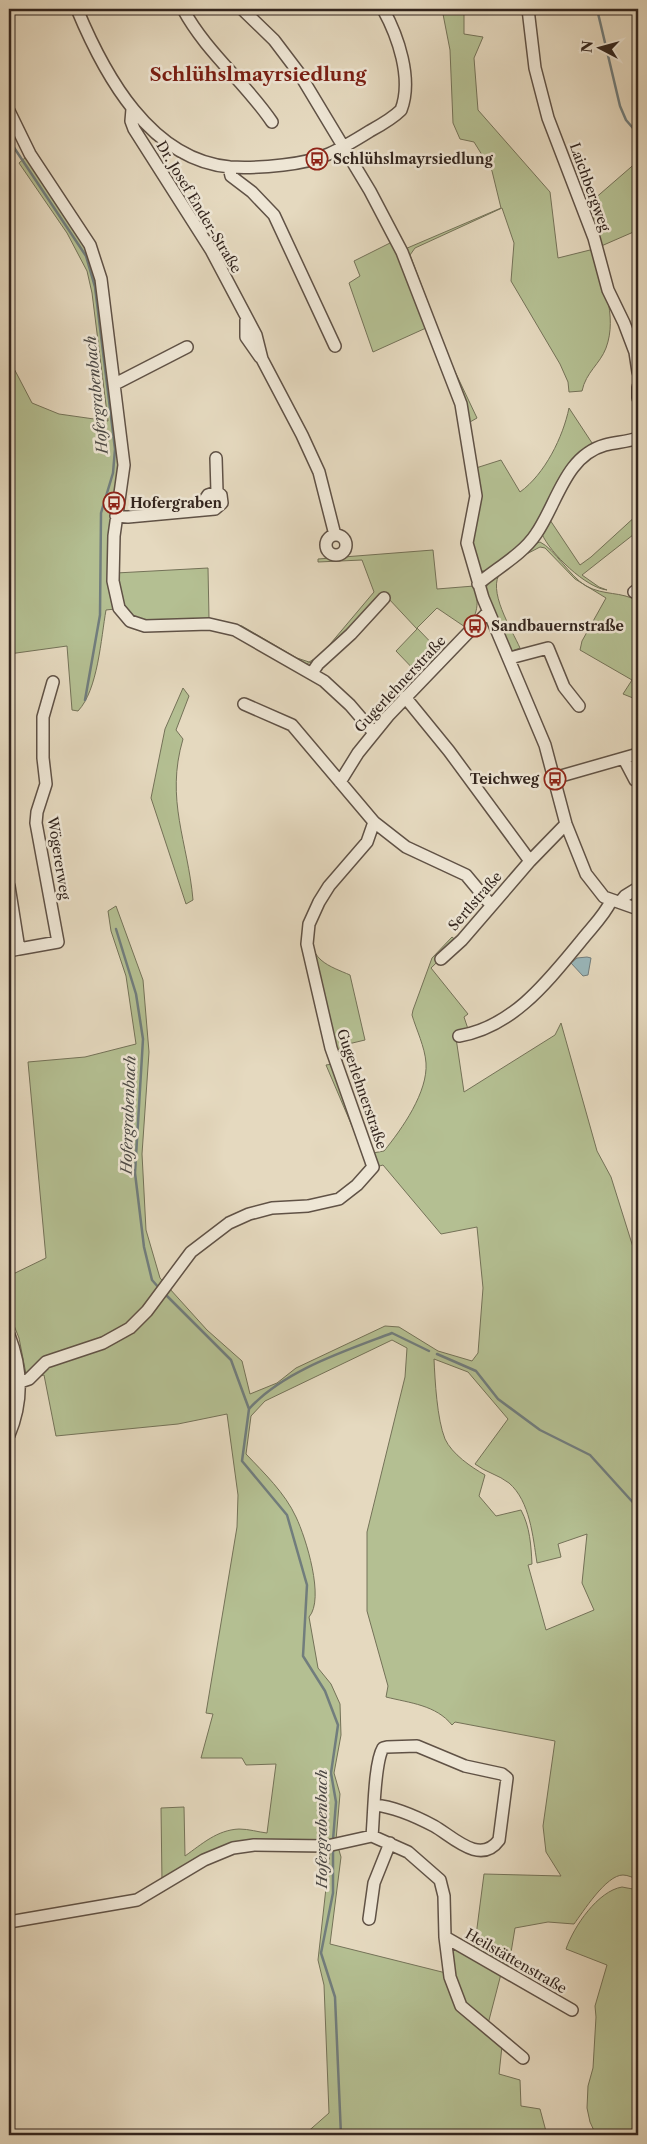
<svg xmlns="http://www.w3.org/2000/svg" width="647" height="2144" font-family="'Libre Caslon Text',serif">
<rect width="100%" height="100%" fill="#e5d9bf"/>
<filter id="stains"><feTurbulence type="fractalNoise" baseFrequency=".004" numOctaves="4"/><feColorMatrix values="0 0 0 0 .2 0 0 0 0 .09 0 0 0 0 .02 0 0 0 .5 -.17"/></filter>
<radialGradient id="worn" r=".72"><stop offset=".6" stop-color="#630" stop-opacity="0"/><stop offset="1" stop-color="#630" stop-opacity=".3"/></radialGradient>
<path fill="#b4bf92" stroke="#747258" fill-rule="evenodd" d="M442,9H464V34L483,37L474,58L478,110L550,192L558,258L594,249C602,280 618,316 606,348C600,364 586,372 582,391L569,392L568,382L560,364L511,281L514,243L502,208L415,248L410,255L450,361L477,418L470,422L405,249L501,208L492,171L474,142L460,139L453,123L450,50Z
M26,157L81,239L95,270L121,464L115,609L106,610C101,638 98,690 78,711L72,710L67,646L9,654V359L32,403L59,414L108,421L92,293L87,271L67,233L19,163Z
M638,161V230L599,247L585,207Z
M392,242L426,328L373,352L349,283L360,276L354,261Z
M569,408L594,446L535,530L519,546L487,571H481L472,551L476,468L501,460L520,492C545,474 563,437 569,408Z
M614,447C579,456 561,488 550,520L580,565L591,557L638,514V531L582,575L599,587L607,590C586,588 550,553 542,534C547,511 569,471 588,456C595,450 604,448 614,447Z
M540,542C555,549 569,576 586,586C605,596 620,591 638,601V700L623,694L632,680L580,650L582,641L606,598L575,579L545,548L540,547C527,554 511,561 501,572C486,589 512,630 520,648L512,651L509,649L485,592L488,582L534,544Z
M433,550L437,589L474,586C480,603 477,614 468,629L437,608L417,628L443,655L420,676L396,651L417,629L388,598L316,661L305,664L240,628L140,621L122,609L116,573L208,568L209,618L242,626L297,658L309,662L320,656L374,592L362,560L318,562V559Z
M183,688L189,696L176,730L183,739C165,800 188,842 193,900L186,904L151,798L165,729Z
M325,897C317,916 302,943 321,960C329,967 341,971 350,975L365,1040L344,1045L342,1064L373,1153L384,1151C402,1129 428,1092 426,1063C425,1047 416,1029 412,1015L413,1010L432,958L452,937L458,942L431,968L468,1014L464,1017L469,1032L456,1038L464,1092L555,1035L561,1023L597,1151L611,1177L638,1263V1880C634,1878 628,1875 623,1875C606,1875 583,1912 574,1924L548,1922L515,1928L508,1971L474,1951L484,1874L561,1876L546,1852L543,1826L555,1741L455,1722L452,1725C436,1705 410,1703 386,1697L388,1686L367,1611V1532L405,1377L407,1348L392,1340L265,1401L251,1416L246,1454C264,1473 285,1493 296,1517C306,1538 325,1599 309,1617L318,1668L331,1684L340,1704L341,1735L334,1773L340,1794L336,1840L341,1857L330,1944L446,1973L450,1985L502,2046L499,2074L520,2080L521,2106L540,2109L547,2135H304L329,2113L324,1985L318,1960L330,1852L241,1851L212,1861L159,1894L162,1882L161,1808L184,1807L185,1856C202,1844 217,1830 239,1829C249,1829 258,1832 267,1833L276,1764L246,1765L242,1758H201L213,1714L206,1713L237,1527L238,1495L227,1414L178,1424L56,1436L44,1375L27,1379L19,1338L9,1313V1276L46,1258L28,1062L85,1057L136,1044L126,976L111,931L108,911L116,906L143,980L149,1052L142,1154L146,1230L160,1278L207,1330L242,1361L250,1394L277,1383L296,1368L385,1326L399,1327L438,1351L472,1361L478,1353L483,1288L477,1227L441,1234L383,1165L376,1167L341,1076L310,933ZM434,1359L468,1372L508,1419L475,1464C485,1472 499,1475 509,1483C530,1501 533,1537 537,1563L561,1557L558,1544L587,1534L582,1583L594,1610L546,1630L528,1565L532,1564C531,1545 530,1527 521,1510L496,1516L479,1496L485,1475C471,1467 452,1454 445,1439C437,1419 435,1381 434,1359Z
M333,1064L369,1164L365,1168L366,1159L326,1065Z
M622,1887L638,1890V2135H596L590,2122L587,2108L588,2086L593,2068L596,2017L595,2006L607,1965L566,1949C574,1926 598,1891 622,1887Z
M451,1946L501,1974L488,2024C452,1998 455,1987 451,1946Z"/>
<path fill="#9ab8bc" stroke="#717d7d" d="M587,957L591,958L588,975L583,976L571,963L577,958Z"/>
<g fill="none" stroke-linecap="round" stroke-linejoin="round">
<path stroke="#717d7d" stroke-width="2.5" d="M597,9L620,106L626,120L638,134
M9,140L86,256L95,287L115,449L113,473L101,513L100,615L85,700
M116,929L136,994L143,1039L135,1173L144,1247L152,1280L159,1288
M164,1293L231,1360L249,1409L242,1461L287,1515L307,1585L303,1656L325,1691L338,1725L331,1773L336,1802L333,1840
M437,1354L476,1371L498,1399L540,1430L590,1455L638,1508
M249,1409C283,1371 345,1351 392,1333L429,1351
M333,1848V1893L321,1953L335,1997L341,2135"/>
<g stroke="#605246" stroke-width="14">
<path id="minor" d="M77,9C104,74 150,160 230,167C248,168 266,167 283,165C321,161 338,151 370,131C381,125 392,119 401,110C413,79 398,36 383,9
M183,9C206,52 245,82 272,122
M242,9L274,40L299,73L370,191L402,252L461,404L476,496L467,543L483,598L545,745L566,824L586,874L604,897L638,909
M528,9L535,68L548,118L594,238L608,290L624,323L635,352L638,372
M132,109L131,121L134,129L211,250L256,335L262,359L302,435L319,472L335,535
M9,111L30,154L90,245L101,279L124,465L114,536L113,581L119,608L130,621L145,626L209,624L235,630L324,681L350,705L374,733
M229,167L231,176L252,192L274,215L335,346
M246,320V337L260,357
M115,384L187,347
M638,387V398
M216,458L217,492
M116,516L128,517L215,509L222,503L221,495L217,492L208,495L198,510
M326 545a10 10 0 1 1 20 0a10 10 0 1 1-20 0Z
M478,584C497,568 523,554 536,534C557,504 565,456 605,445C616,442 627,442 638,438
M634,592L638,589
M510,658L548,648L564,687L579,706
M312,673L318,664L351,634L384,598
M405,697L449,751L530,861
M244,704L292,725L374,822L406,847L466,875L491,905
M624,759L635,780H638
M554,778L638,754
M340,782L358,753L388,716L488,612
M9,886L19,949L9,951
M620,902L625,896L638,888
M19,949L58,942L36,823L37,812L46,784L43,758V717L53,682
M441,959L462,940L530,861L566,824
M459,1036C513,1027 548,981 581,941C591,928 604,916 611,901
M9,1335C22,1368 23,1402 9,1435
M20,1382L29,1379L46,1362L103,1343L130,1328L147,1311L191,1252L229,1223L249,1214L272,1208L308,1206L339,1199L357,1185L373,1167L331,1048L307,944L309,924L319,902L329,886L367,842L374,822
M372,1836C374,1816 374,1763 383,1748L387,1747L417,1746L465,1766L502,1774L507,1778L499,1840C480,1866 452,1836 434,1826C417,1817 394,1807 375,1805
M369,1919L374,1883L390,1843
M9,1922L137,1900L204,1860L233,1848L254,1845L327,1846L372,1836L408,1852L440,1880L444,1896L445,1937L450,1977L461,2006L523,2058
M445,1937L572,2010"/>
</g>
<use href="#minor" stroke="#eee6d5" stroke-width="11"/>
</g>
<defs>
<g id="bus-ring" transform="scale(1.125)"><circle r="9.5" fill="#eee6d5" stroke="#8f2418" stroke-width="1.5"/><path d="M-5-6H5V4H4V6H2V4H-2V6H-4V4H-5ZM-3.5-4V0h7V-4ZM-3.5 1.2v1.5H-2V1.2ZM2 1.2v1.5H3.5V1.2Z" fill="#8f2418"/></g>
</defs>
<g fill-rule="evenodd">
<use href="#bus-ring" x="317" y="159"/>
<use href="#bus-ring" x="114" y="503"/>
<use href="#bus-ring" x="475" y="626"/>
<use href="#bus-ring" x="555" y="779"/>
</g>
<g text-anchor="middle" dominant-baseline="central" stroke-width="5" stroke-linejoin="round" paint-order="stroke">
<g font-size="14" font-weight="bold" fill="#33251e" stroke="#eee6d5" text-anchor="start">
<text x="333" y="159">Schlühslmayrsiedlung</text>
<text x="130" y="503">Hofergraben</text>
<text x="491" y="626">Sandbauernstraße</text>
<text x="539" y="779" text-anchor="end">Teichweg</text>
</g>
<g font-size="14" fill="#33251e" stroke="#eee6d5">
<text transform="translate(590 187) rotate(70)">Laichbergweg</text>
<text transform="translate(199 207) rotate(59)">Dr. Josef Ender-Straße</text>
<text transform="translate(400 684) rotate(-47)">Gugerlehnerstraße</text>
<text transform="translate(59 858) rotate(81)">Wögererweg</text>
<text transform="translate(475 901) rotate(-49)">Sertlstraße</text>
<text transform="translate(362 1089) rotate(71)">Gugerlehnerstraße</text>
<text transform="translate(516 1961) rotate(30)">Heilstättenstraße</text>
</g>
<g font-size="15" font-style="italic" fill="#4d4a46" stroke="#eee6d5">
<text transform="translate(96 395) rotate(-96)">Hofergrabenbach</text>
<text transform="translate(128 1115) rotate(-88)">Hofergrabenbach</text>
<text transform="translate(321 1829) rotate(-90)">Hofergrabenbach</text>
</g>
<g font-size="19" font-weight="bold" fill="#7a1f14" stroke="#eee6d5">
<text x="258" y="74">Schlühslmayrsiedlung</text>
</g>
</g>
<rect width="647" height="2144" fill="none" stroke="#e5d9bf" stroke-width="30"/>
<rect x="10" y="10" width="627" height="2124" fill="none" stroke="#33251e" stroke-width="2.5"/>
<rect x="15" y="15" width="617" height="2114" fill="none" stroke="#33251e"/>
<g transform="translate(600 48) rotate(276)" stroke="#eee6d5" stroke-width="4" paint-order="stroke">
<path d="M0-4L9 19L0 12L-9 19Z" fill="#33251e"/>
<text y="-8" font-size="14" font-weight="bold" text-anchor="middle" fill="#33251e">N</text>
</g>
<rect width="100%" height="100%" filter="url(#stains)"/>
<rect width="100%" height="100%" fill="url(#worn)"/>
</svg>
